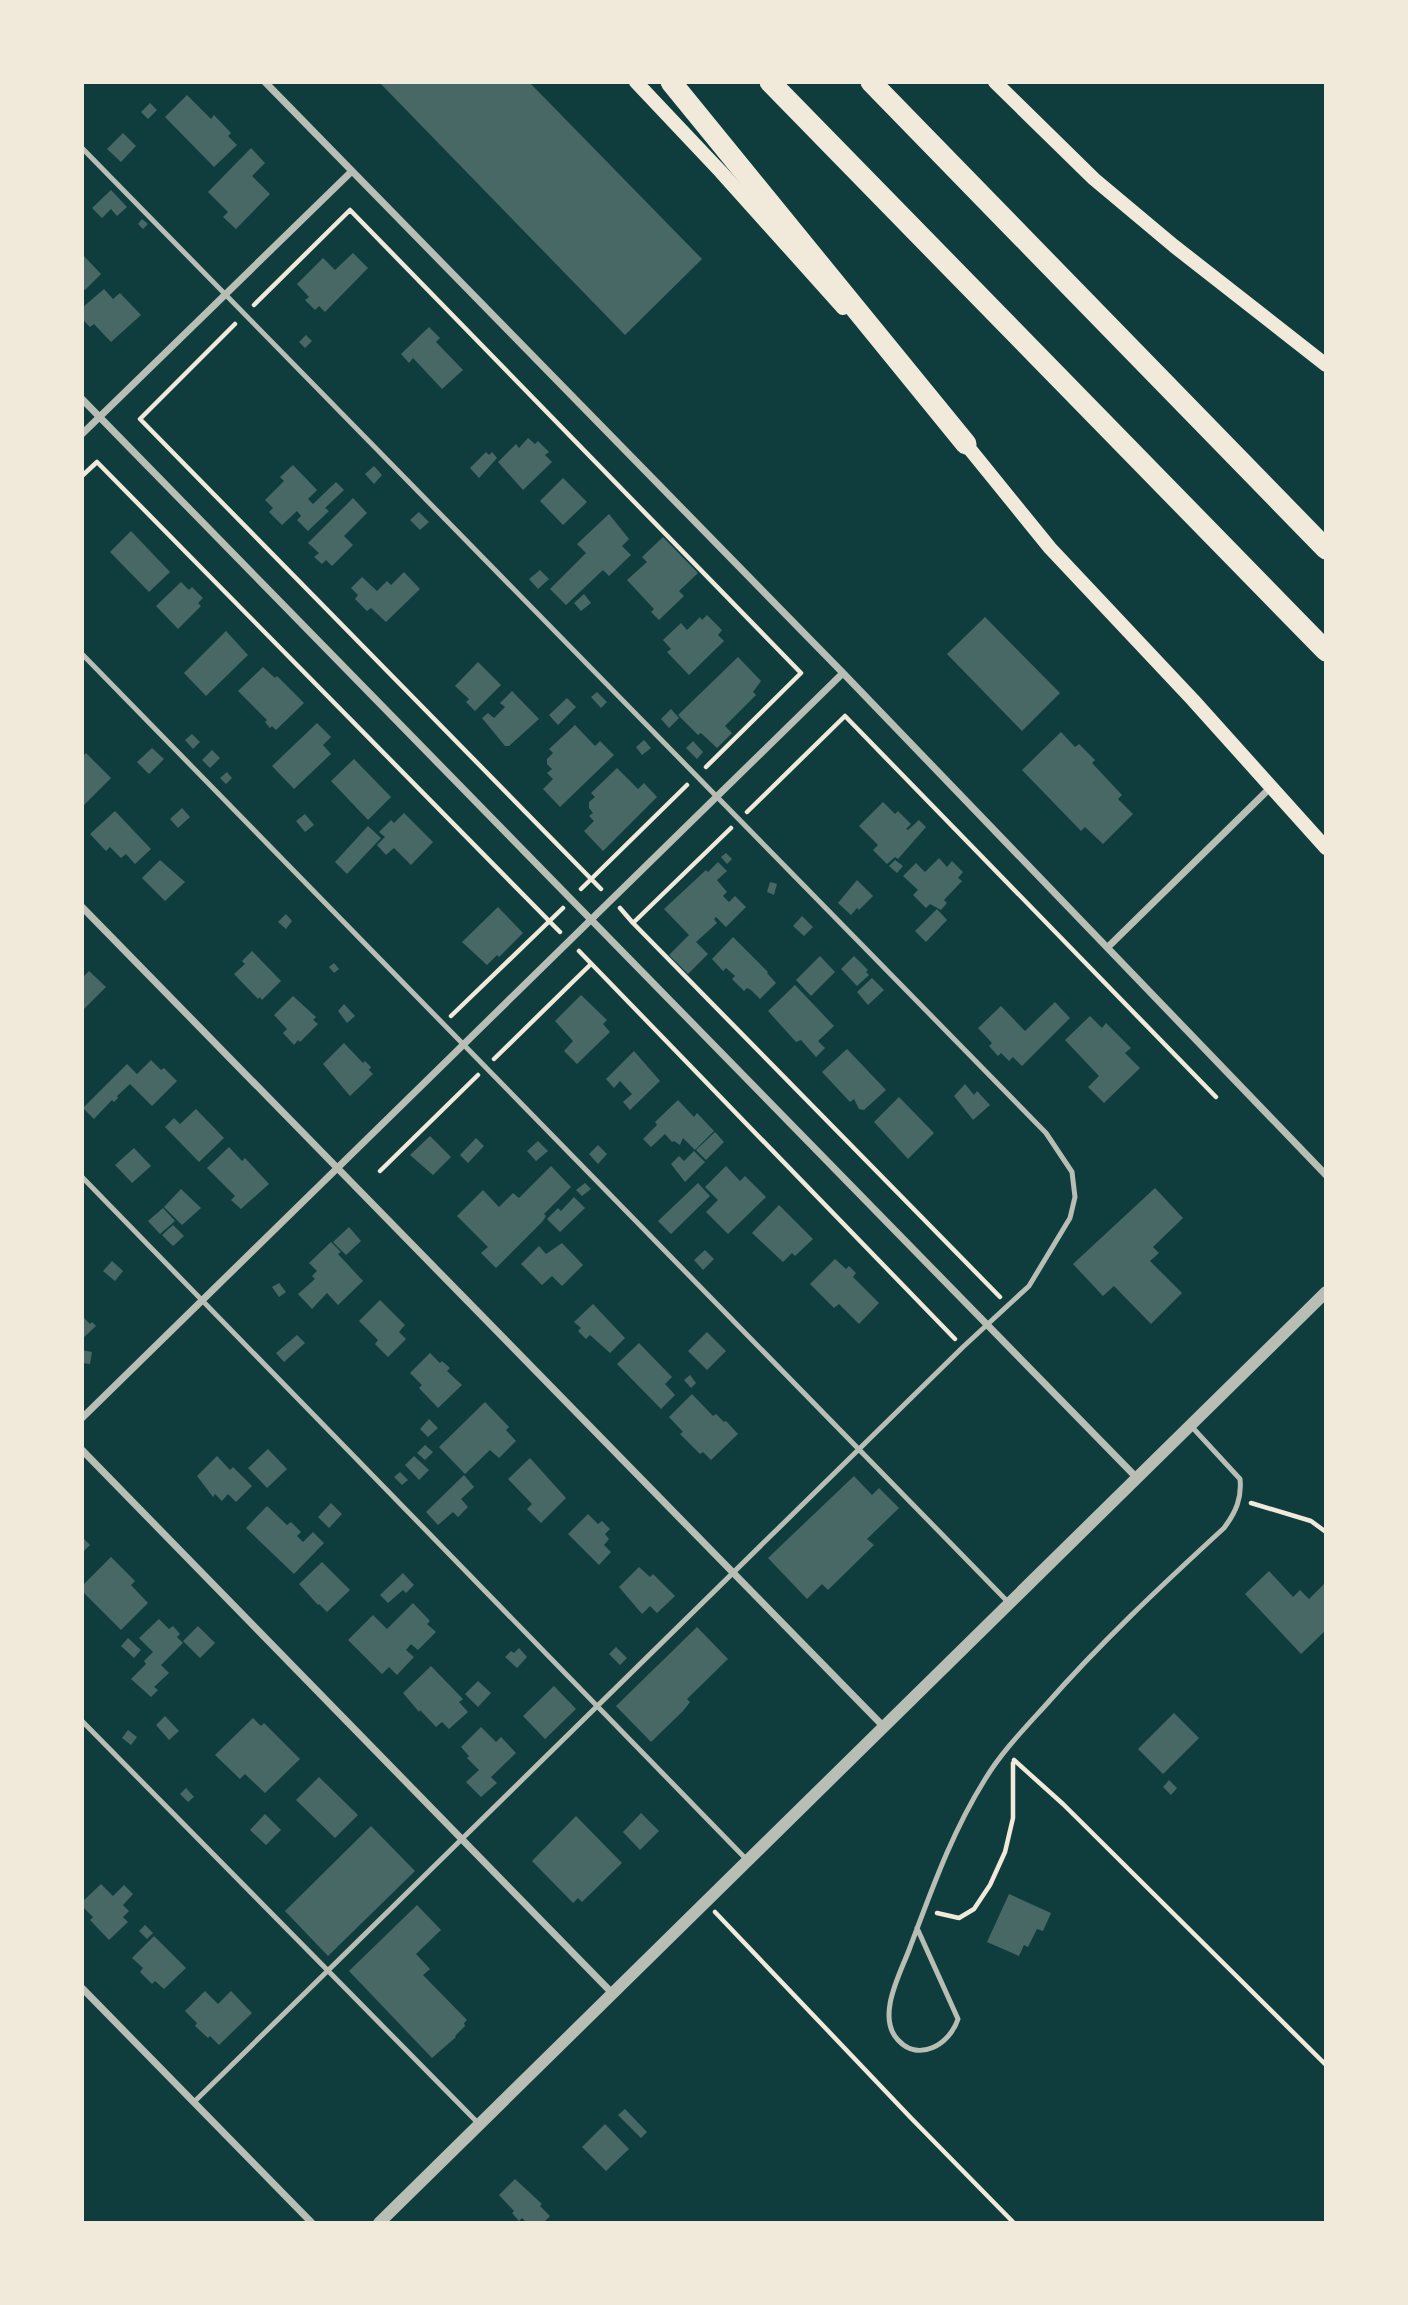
<svg xmlns="http://www.w3.org/2000/svg" width="1408" height="2305" font-family="Poppins,sans-serif">
<rect width="100%" height="100%" fill="#0f3d3e"/>
<path fill="#486865" d="M379,82H529L702,259L625,335Z
M187,95L211,119L214,115L231,133L228,136L237,145L214,167L165,117Z
M150,103L157,110L148,119L141,112Z
M123,133L136,146L121,162L107,149Z
M251,148L265,163L252,176L270,194L236,229L223,217L228,212L208,192Z
M111,190L127,207L117,216L111,209L102,218L92,208Z
M142,219L148,224L143,229L138,224Z
M353,253L368,268L325,312L319,306L315,310L305,300L309,297L297,284L323,258L335,270Z
M82,254L101,274L85,290L82,287Z
M104,289L113,299L120,293L141,315L111,342L94,324L90,327L82,319V308Z
M429,327L440,338L436,342L463,370L442,389L413,358L409,363L401,354Z
M306,335L312,341L305,348L299,342Z
M528,438L535,444L538,441L549,452L545,455L552,462L523,490L498,462L516,444L519,448Z
M486,452L489,455L492,452L497,458L479,478L470,468Z
M293,465L317,490L308,499L313,504L336,482L344,490L325,508L329,511L308,531L297,520L301,516L297,511L282,525L269,512L273,508L265,500L284,481L280,477Z
M374,466L382,475L374,484L365,474Z
M563,478L587,502L563,525L540,501Z
M353,498L367,513L344,536L353,545L332,566L326,560L322,564L314,557L319,553L308,543Z
M419,512L429,522L420,530L410,520Z
M609,514L629,539L622,546L631,555L609,576L603,570L566,605L550,589L586,553L577,544Z
M131,531L170,572L149,592L110,552Z
M663,537L698,573L679,591L684,596L659,620L651,612L654,609L627,580L647,562L642,557Z
M540,570L549,579L538,589L529,579Z
M404,572L420,589L386,622L371,608L367,611L355,599L358,595L351,588L362,577L377,591L387,581L391,585Z
M181,582L189,590L192,587L203,598L198,603L201,606L178,629L156,606Z
M584,594L591,603L581,611L574,603Z
M707,615L722,630L718,635L724,641L689,675L667,652L671,649L663,640L681,623L687,630L700,617L702,620Z
M985,617L1060,693L1022,731L947,654Z
M226,631L248,655L206,696L184,673Z
M738,657L761,681L753,692L756,695L725,726L732,733L717,748L701,733L698,735L678,715Z
M478,662L501,685L475,711L466,702L469,699L455,686Z
M263,667L275,678L277,676L304,703L276,730L272,726L270,728L265,722L267,720L238,691Z
M512,691L539,719L509,746H505L482,718L488,713L494,718L505,707L500,703Z
M597,692L607,702L601,708L591,697Z
M567,698L576,707L558,725L549,715Z
M671,709L679,718L669,728L661,719Z
M317,723L331,737L323,745L331,754L294,789L272,766Z
M575,725L595,746L600,741L614,755L560,807L543,789L553,779L547,773L552,769L547,764V759L553,753L549,749Z
M1061,732L1075,747L1079,744L1095,760L1092,763L1122,795L1118,799L1133,814L1103,844L1085,827L1081,831L1022,770Z
M192,734L200,742L193,749L185,740Z
M644,740L651,748L642,755L636,747Z
M693,741L703,752L697,759L686,748Z
M152,748L164,759L149,774L137,762Z
M212,750L220,758L210,768L202,760Z
M86,753L111,778L82,807V757Z
M354,759L391,797L368,820L331,781Z
M617,768L638,789L644,783L657,797L603,851L584,831L594,821L589,816L593,813L589,808V802L595,797L591,793Z
M227,772L232,778L226,784L220,778Z
M883,802L895,814L898,811L911,824L906,829L908,830L919,820L926,827L898,859L895,857L887,864L873,850L878,845L859,826Z
M182,808L190,817L178,828L170,819Z
M115,811L151,849L135,864L126,854L121,858L110,847L106,851L90,834Z
M404,813L433,842L411,865L394,848L386,855L377,845L385,837L379,832L391,820L394,823Z
M305,814L314,825L305,832L296,821Z
M368,826L381,838L347,874L335,862Z
M726,853L732,859L727,864L721,857Z
M939,858L947,867L952,861L963,872L958,878L962,881L944,900L947,903L941,910L930,904L926,908L913,895L918,890L903,876L916,863L925,872Z
M160,860L185,882L165,901L142,878Z
M895,860L903,866L897,873L889,866Z
M718,862L727,871L717,880L727,892L723,896L729,902L735,896L746,907L726,927L716,917L714,919L717,923L696,942L708,954L688,974L669,955L689,935L664,909L706,870L708,872Z
M857,880L873,896L859,910L857,908L851,915L838,903Z
M770,882L777,884L774,895L767,892Z
M498,907L523,933L499,957L497,955L487,965L462,942Z
M937,909L947,920L926,942L915,931Z
M286,914L292,921L286,929L278,922Z
M802,916L813,927L804,936L793,926Z
M733,937L768,972L767,973L776,983L760,999L751,990L747,988L744,991L732,979L735,976L726,968L723,971L712,959Z
M252,951L281,981L262,1000L260,997L258,999L234,974L245,964L242,961Z
M820,956L835,972L811,996L796,980Z
M854,956L868,970L866,972L869,975L857,986L841,969Z
M334,963L339,969L334,973L329,967Z
M89,971L106,987L82,1011V978Z
M872,978L884,990L868,1005L857,992Z
M795,985L834,1026L818,1041L825,1048L816,1057L801,1040L796,1042L768,1011Z
M581,995L607,1020L603,1024L610,1032L577,1064L564,1051L573,1041L555,1021Z
M293,996L316,1017L313,1020L318,1024L300,1042L298,1040L294,1045L283,1033L287,1029L274,1015Z
M1055,1002L1070,1018L1022,1066L1013,1057L1009,1061L1001,1053L998,1056L989,1046L992,1043L978,1028L1001,1006L1025,1031Z
M344,1004L355,1016L347,1023L338,1011Z
M1090,1016L1102,1028L1106,1023L1131,1048L1125,1053L1140,1068L1104,1103L1088,1087L1099,1076L1065,1040Z
M344,1043L363,1063L365,1061L371,1067L369,1070L373,1074L350,1096L323,1064Z
M847,1049L886,1090L864,1110L859,1109L854,1099L850,1102L822,1072Z
M634,1051L660,1081L630,1110L623,1102L632,1094L620,1081L614,1088L606,1079Z
M151,1060L161,1070L164,1068L177,1081L152,1106L130,1084L117,1096L118,1098L114,1102L112,1100L94,1119L83,1108L127,1064L137,1074Z
M965,1084L974,1095L977,1091L990,1105L973,1120L954,1096Z
M899,1097L934,1133L908,1159L874,1122Z
M678,1100L694,1117L697,1113L714,1131L695,1150L683,1138L680,1145L674,1141L672,1142L665,1134L651,1147L643,1139L657,1125L655,1122Z
M196,1109L224,1138L199,1162L165,1127L174,1118L180,1124Z
M715,1132L724,1142L706,1160L696,1150Z
M430,1136L451,1157L433,1175L410,1155Z
M476,1138L484,1146L468,1163L460,1155Z
M538,1141L548,1151L536,1161L527,1151Z
M598,1145L607,1154L598,1164L589,1154Z
M229,1147L242,1161L245,1158L269,1184L241,1209L231,1200L235,1196L207,1168Z
M134,1148L151,1166L132,1183L115,1165Z
M694,1151L705,1162L685,1182L671,1164L679,1156L684,1161Z
M551,1166L571,1187L544,1214L546,1216L542,1222L496,1268L481,1253L488,1247L457,1216L483,1190L499,1207L513,1193L519,1198Z
M726,1166L740,1181L745,1176L766,1197L728,1234L706,1212L718,1200L705,1187Z
M585,1183L591,1189L582,1196L576,1190Z
M698,1183L710,1196L671,1234L658,1221Z
M1155,1188L1183,1218L1153,1247L1159,1253L1150,1261L1182,1293L1151,1324L1114,1286L1103,1296L1073,1264Z
M181,1189L201,1208L182,1225L164,1207Z
M574,1197L585,1208L560,1232L547,1219L558,1208L561,1211Z
M779,1205L813,1239L795,1256L792,1253L783,1262L752,1233Z
M163,1208L175,1221L160,1234L148,1221Z
M173,1225L184,1236L173,1246L162,1235Z
M349,1227L361,1241L346,1255L333,1242Z
M331,1242L341,1252L338,1254L363,1281L338,1305L327,1293L312,1309L298,1294L315,1279L312,1276L317,1271L309,1263Z
M562,1243L583,1265L562,1286L552,1276L542,1285L521,1264L539,1246L546,1254Z
M705,1250L714,1259L703,1270L694,1260Z
M835,1259L846,1269L849,1266L856,1273L853,1277L879,1303L859,1324L839,1304L834,1308L810,1284Z
M112,1261L123,1271L115,1281L103,1271Z
M279,1283L286,1292L279,1297L272,1287Z
M380,1300L405,1325L399,1332L406,1339L388,1357L375,1344L378,1340L359,1321Z
M593,1304L625,1338L610,1353L590,1335L586,1339L578,1331L581,1328L574,1322Z
M82,1316L90,1324L92,1322L96,1326L82,1339Z
M707,1332L726,1351L707,1370L688,1351Z
M297,1335L305,1343L284,1362L276,1353Z
M639,1343L672,1377L665,1384L675,1395L661,1409L617,1364Z
M82,1350L92,1352L90,1364L82,1363Z
M430,1353L440,1363L442,1361L450,1368L447,1371L462,1385L438,1408L419,1388L422,1385L410,1373Z
M690,1375L696,1383L691,1388L684,1380Z
M692,1394L713,1416L716,1414L724,1422L726,1421L738,1434L711,1460L703,1452L700,1454L680,1434L683,1432L669,1417Z
M485,1402L509,1427L506,1430L516,1441L499,1458L490,1450L465,1474L439,1447Z
M429,1419L438,1428L428,1437L420,1429Z
M425,1445L433,1452L425,1460L417,1453Z
M268,1449L287,1469L267,1488L248,1468Z
M217,1456L230,1470L233,1467L252,1486L236,1502L228,1494L222,1501L215,1494L213,1497L197,1476Z
M414,1456L429,1470L419,1480L405,1465Z
M530,1458L566,1498L541,1523L527,1509L532,1504L508,1479Z
M400,1472L408,1480L402,1485L394,1477Z
M464,1475L474,1487L461,1499L468,1507L458,1517L453,1512L438,1525L426,1512Z
M854,1476L872,1495L879,1488L899,1508L867,1539L874,1545L828,1590L822,1584L807,1599L768,1558Z
M331,1503L342,1514L329,1528L318,1517Z
M267,1506L287,1525L291,1522L301,1532L297,1536L303,1542L313,1532L324,1543L294,1574L246,1528Z
M588,1514L598,1524L602,1521L610,1529L605,1534L609,1539L604,1545L611,1552L599,1565L568,1534Z
M82,1537L90,1545L82,1553Z
M111,1557L135,1581L131,1585L148,1603L121,1630L82,1591V1586Z
M322,1562L350,1590L327,1612L319,1604L318,1605L299,1584Z
M639,1567L650,1577L653,1574L675,1596L657,1613L650,1606L642,1614L619,1587Z
M1269,1571L1293,1597L1300,1590L1309,1599L1324,1584L1326,1586V1630L1301,1654L1245,1594Z
M403,1573L414,1585L406,1593L403,1590L388,1603L380,1595Z
M413,1603L430,1621L427,1624L436,1632L418,1650L411,1644L406,1650L414,1657L397,1675L389,1667L382,1674L348,1640L373,1615L387,1629Z
M159,1619L169,1629L173,1626L180,1634L177,1637L183,1643L161,1665L169,1673L154,1687L158,1690L151,1697L131,1679L146,1664L144,1661L153,1652L139,1638Z
M198,1626L215,1643L200,1658L183,1641Z
M697,1627L728,1659L687,1699L690,1702L683,1711L651,1742L616,1706Z
M128,1638L141,1650L134,1658L121,1646Z
M616,1647L627,1658L620,1665L609,1654Z
M519,1648L527,1657L517,1668L505,1657L511,1651L514,1653Z
M431,1666L463,1699L459,1702L468,1712L449,1729L442,1722L436,1727L420,1710L419,1712L403,1693Z
M478,1681L491,1693L478,1707L465,1694Z
M554,1686L576,1709L545,1739L523,1716Z
M1174,1713L1199,1738L1163,1774L1138,1749Z
M165,1716L179,1731L169,1740L156,1725Z
M253,1718L261,1726L264,1723L300,1759L265,1793L245,1774L240,1779L215,1755Z
M481,1727L496,1742L501,1737L516,1753L491,1777L497,1783L481,1797L466,1782L479,1770L467,1758L469,1756L461,1747Z
M128,1730L137,1737L131,1745L122,1738Z
M319,1777L358,1815L335,1838L296,1800Z
M1169,1780L1177,1788L1171,1795L1163,1787Z
M186,1788L194,1797L188,1802L180,1794Z
M641,1813L659,1831L640,1850L623,1832Z
M265,1814L281,1830L266,1845L250,1830Z
M576,1816L622,1863L582,1902L578,1898L573,1903L532,1861Z
M371,1826L415,1871L328,1956L285,1911Z
M101,1884L113,1896L124,1885L133,1894L123,1905L129,1911L123,1917L128,1922L109,1940L90,1920L93,1917L82,1906V1902Z
M1009,1894L1051,1913L1043,1931L1037,1929L1028,1947L1024,1945L1019,1956L987,1942Z
M417,1905L441,1930L416,1954L430,1969L423,1975L467,2020L464,2023L465,2026L455,2036L456,2037L432,2058L349,1971Z
M145,1925L153,1933L147,1939L139,1931Z
M154,1936L186,1968L164,1989L155,1981L152,1984L140,1972L143,1968L132,1958Z
M205,1991L218,2004L231,1991L252,2013L219,2045L210,2036L208,2038L195,2026L197,2023L185,2011Z
M625,2109L647,2132L641,2138L618,2115Z
M605,2124L629,2149L606,2171L582,2147Z
M515,2179L542,2204L540,2206L550,2216L543,2223H527L522,2218L519,2221L512,2213L514,2211L499,2195Z"/>
<g fill="none" stroke-linecap="round" stroke-linejoin="round">
<path stroke="#f1e9da" stroke-width="4.5" d="M254,305L350,210L801,673L706,767
M235,324L140,419L601,889
M82,476L97,462L560,932
M747,812L845,716L1216,1097
M731,828L633,923L1000,1297
M581,889L687,785
M620,908L633,923
M579,951L955,1339
M451,1016L563,908
M494,1059L591,964
M380,1171L478,1075
M1251,1503L1311,1521L1326,1532
M1014,1760L1063,1804L1326,2065
M715,1912L911,2118L1014,2223
M937,1913L959,1918L974,1909L990,1885L1005,1852L1013,1818V1763"/>
<path stroke="#b8beb3" stroke-width="5" d="M82,148L1046,1133L1072,1172L1075,1197L1070,1218L1029,1286L963,1347L194,2102
M82,654L1008,1602
M82,1177L747,1860
M82,1721L478,2123
M917,1928L958,2019C950,2044 919,2063 898,2040C876,2017 900,1974 909,1950C931,1892 951,1834 984,1781C1000,1754 1023,1730 1044,1707C1100,1643 1162,1585 1224,1528C1236,1512 1242,1498 1240,1479L1192,1427"/>
<path stroke="#b8beb3" stroke-width="7" d="M265,82L843,673L1326,1175
M82,399L1136,1477
M82,434L352,171
M82,907L883,1726
M1108,947L1271,787
M82,1418L843,673
M82,1450L612,1993
M82,1988L312,2223"/>
<path stroke="#b8beb3" stroke-width="12" d="M379,2223L1326,1292"/>
<path stroke="#f1e9da" stroke-width="14" d="M636,82L721,172L843,308
M995,82L1094,179L1174,246L1326,365
M960,437L1050,548L1193,700L1326,848"/>
<path stroke="#f1e9da" stroke-width="21" d="M671,82L966,444
M770,82L1326,651
M871,82L1326,549"/>
</g>
<rect width="1408" height="2305" fill="none" stroke="#f1e9da" stroke-width="168"/>
</svg>
